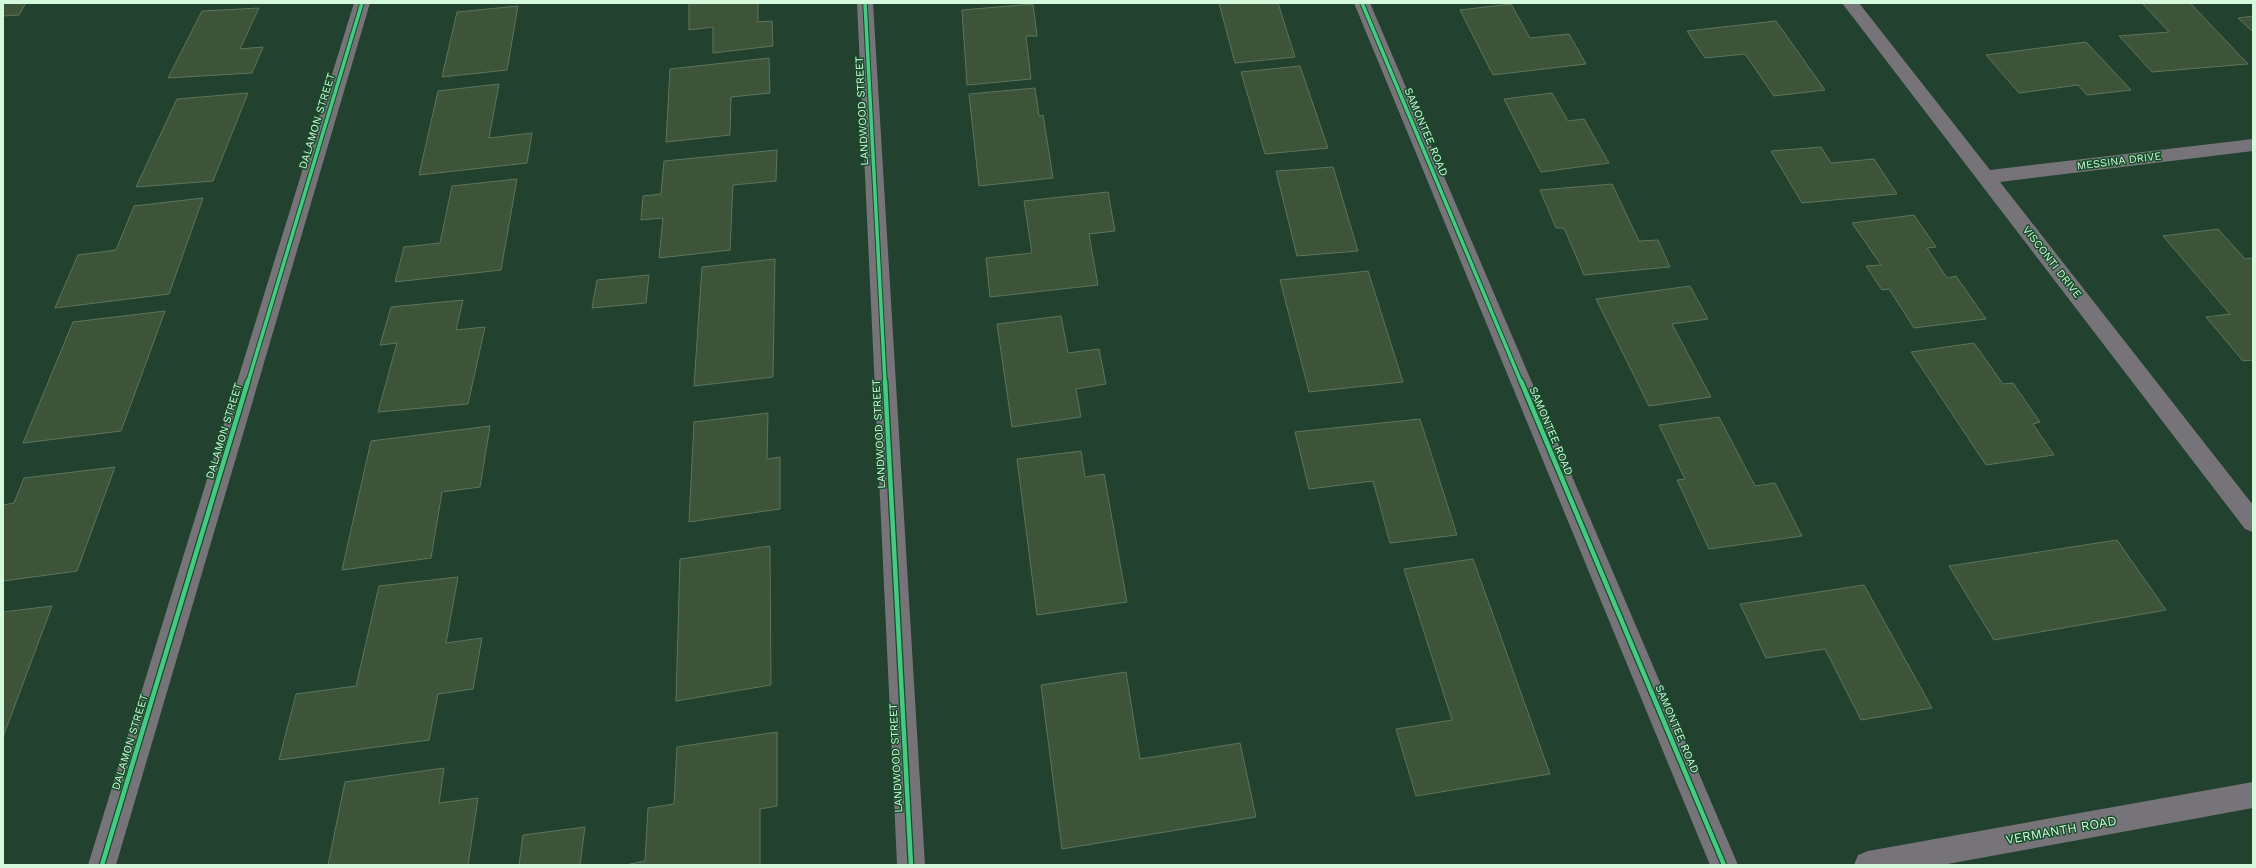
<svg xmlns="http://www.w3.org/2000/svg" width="2256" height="868" font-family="'Work Sans',sans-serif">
<rect width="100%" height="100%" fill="#22412e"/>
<path fill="#3d5438" stroke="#5e745d" d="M3,3H26L19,15L3,16Z
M689,3H758V22L772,21L773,46L713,53V27L689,30Z
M1219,3H1278L1295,57L1235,63Z
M2142,3H2190L2248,64L2152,72L2119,36L2169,32Z
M1033,4L1037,36H1026L1031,79L967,85L962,10Z
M1511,4L1530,38L1569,34L1586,64L1493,75L1460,10Z
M518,6L507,70L442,77L457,12Z
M259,8L240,49L263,47L252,73L168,78L202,11Z
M2253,16V32L2238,18Z
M1776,21L1825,90L1774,96L1745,54L1705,58L1687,31Z
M2086,42L2131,90L2087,95L2078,85L2019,93L1986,55Z
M769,58L770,93L731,97L730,135L666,142L670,69Z
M1300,66L1328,148L1265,154L1241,72Z
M499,84L489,138L532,133L527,163L419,175L438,91Z
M1035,88L1039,116L1043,115L1053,178L979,186L969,94Z
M248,93L213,181L136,187L177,99Z
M1552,93L1568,121L1584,119L1609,163L1541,172L1504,99Z
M1821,147L1831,163L1874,159L1897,194L1802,203L1771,151Z
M777,150L776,181L733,185L730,250L659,258L663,218L641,220L643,196L661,194L664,161Z
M1333,167L1358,251L1297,256L1276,171Z
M517,179L501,270L395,282L404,247L440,243L452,186Z
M1612,184L1639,241L1658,240L1670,267L1584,275L1564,228H1556L1540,190Z
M1108,192L1115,231L1089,234L1098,285L990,297L986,258L1032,253L1024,201Z
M203,198L169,294L55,308L78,255L116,250L134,206Z
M1914,215L1936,247L1927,248L1947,278L1956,276L1986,319L1914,328L1889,289L1882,290L1866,266L1881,265L1852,223Z
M2218,229L2245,259L2253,258V360L2243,361L2206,317L2230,314L2163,236Z
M775,259L773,377L694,386L702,267Z
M1368,271L1403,382L1309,392L1280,280Z
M649,275L646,303L592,308L597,280Z
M1690,286L1708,319L1672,324L1711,397L1649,406L1596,299Z
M463,300L456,330L485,327L468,404L378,412L397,343L380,345L391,307Z
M165,311L121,431L23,443L73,322Z
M1061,316L1068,353L1099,349L1106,384L1076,389L1081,417L1012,427L997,324Z
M1974,343L2003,384L2013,383L2040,422L2033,424L2054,455L1986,465L1911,352Z
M768,413L767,459L780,457V509L689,522L694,422Z
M1719,417L1755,486L1775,483L1802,536L1709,549L1677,480L1685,479L1659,425Z
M1420,419L1457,535L1390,543L1373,481L1309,489L1295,432Z
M490,426L480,487L442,492L431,558L342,570L371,441Z
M1081,451L1085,477L1104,474L1127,602L1037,615L1017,459Z
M115,467L77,571L3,581V505L14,503L24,478Z
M2117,540L2166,610L1994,640L1949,566Z
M770,546L771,685L676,701L680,559Z
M1473,559L1550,774L1416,796L1396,729L1452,720L1404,569Z
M458,577L446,643L482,638L473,689L438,694L429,740L279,760L296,694L356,686L379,586Z
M1864,585L1932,708L1861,720L1825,649L1766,658L1740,604Z
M52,606L3,737V612Z
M1126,672L1140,759L1240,743L1256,817L1062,849L1041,685Z
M777,732V806L760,809V865H625L645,861L648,808L674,804L677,747Z
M444,768L439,803L478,798L468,865H328L345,782Z
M585,827L580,865H519L523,835Z"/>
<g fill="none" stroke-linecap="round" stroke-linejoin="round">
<path fill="#767479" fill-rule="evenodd" d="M354,3H370L116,865H88Z
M857,3H873L925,865H897Z
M1354,3H1370L1738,865H1710Z
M1842,3H1859L1990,170L2253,139V151L2000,182L2253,505V532L2245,529Z
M2253,782V808L1942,865H1854L1858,855L1868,851Z"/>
<g stroke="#154e2a" stroke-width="5.5">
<path id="cycleway-far1" d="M865,3L885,382
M1362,3L1521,382
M248,382L362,3"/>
</g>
<g stroke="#154e2a" stroke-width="7">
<path id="cycleway" d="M885,381L911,865
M1521,381L1724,865
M102,865L248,381"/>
</g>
<use href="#cycleway-far1" stroke="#46c982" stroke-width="3.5"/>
<use href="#cycleway" stroke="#46c982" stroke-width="4.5"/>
</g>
<g text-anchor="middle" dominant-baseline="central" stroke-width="3" stroke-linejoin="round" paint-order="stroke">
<g font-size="11" fill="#d5f9dd" stroke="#154e2a">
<text transform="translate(862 111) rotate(-93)">LANDWOOD STREET</text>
<text transform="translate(317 121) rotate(-73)">DALAMON STREET</text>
<text transform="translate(1426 132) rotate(67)">SAMONTEE ROAD</text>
<text transform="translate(2119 161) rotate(-7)">MESSINA DRIVE</text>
<text transform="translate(2052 262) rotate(52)">VISCONTI DRIVE</text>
<text transform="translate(224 431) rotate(-73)">DALAMON STREET</text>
<text transform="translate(1551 431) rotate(67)">SAMONTEE ROAD</text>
<text transform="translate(879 434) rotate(-93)">LANDWOOD STREET</text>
<text transform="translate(1677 729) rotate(67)">SAMONTEE ROAD</text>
<text transform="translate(130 742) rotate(-73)">DALAMON STREET</text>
<text transform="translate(896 758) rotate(-93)">LANDWOOD STREET</text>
</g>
<g font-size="13" fill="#d5f9dd" stroke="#154e2a">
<text transform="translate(2061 830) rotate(-10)">VERMANTH ROAD</text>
</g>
</g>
<rect width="2256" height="868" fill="none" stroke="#d5f9dd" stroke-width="8"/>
</svg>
